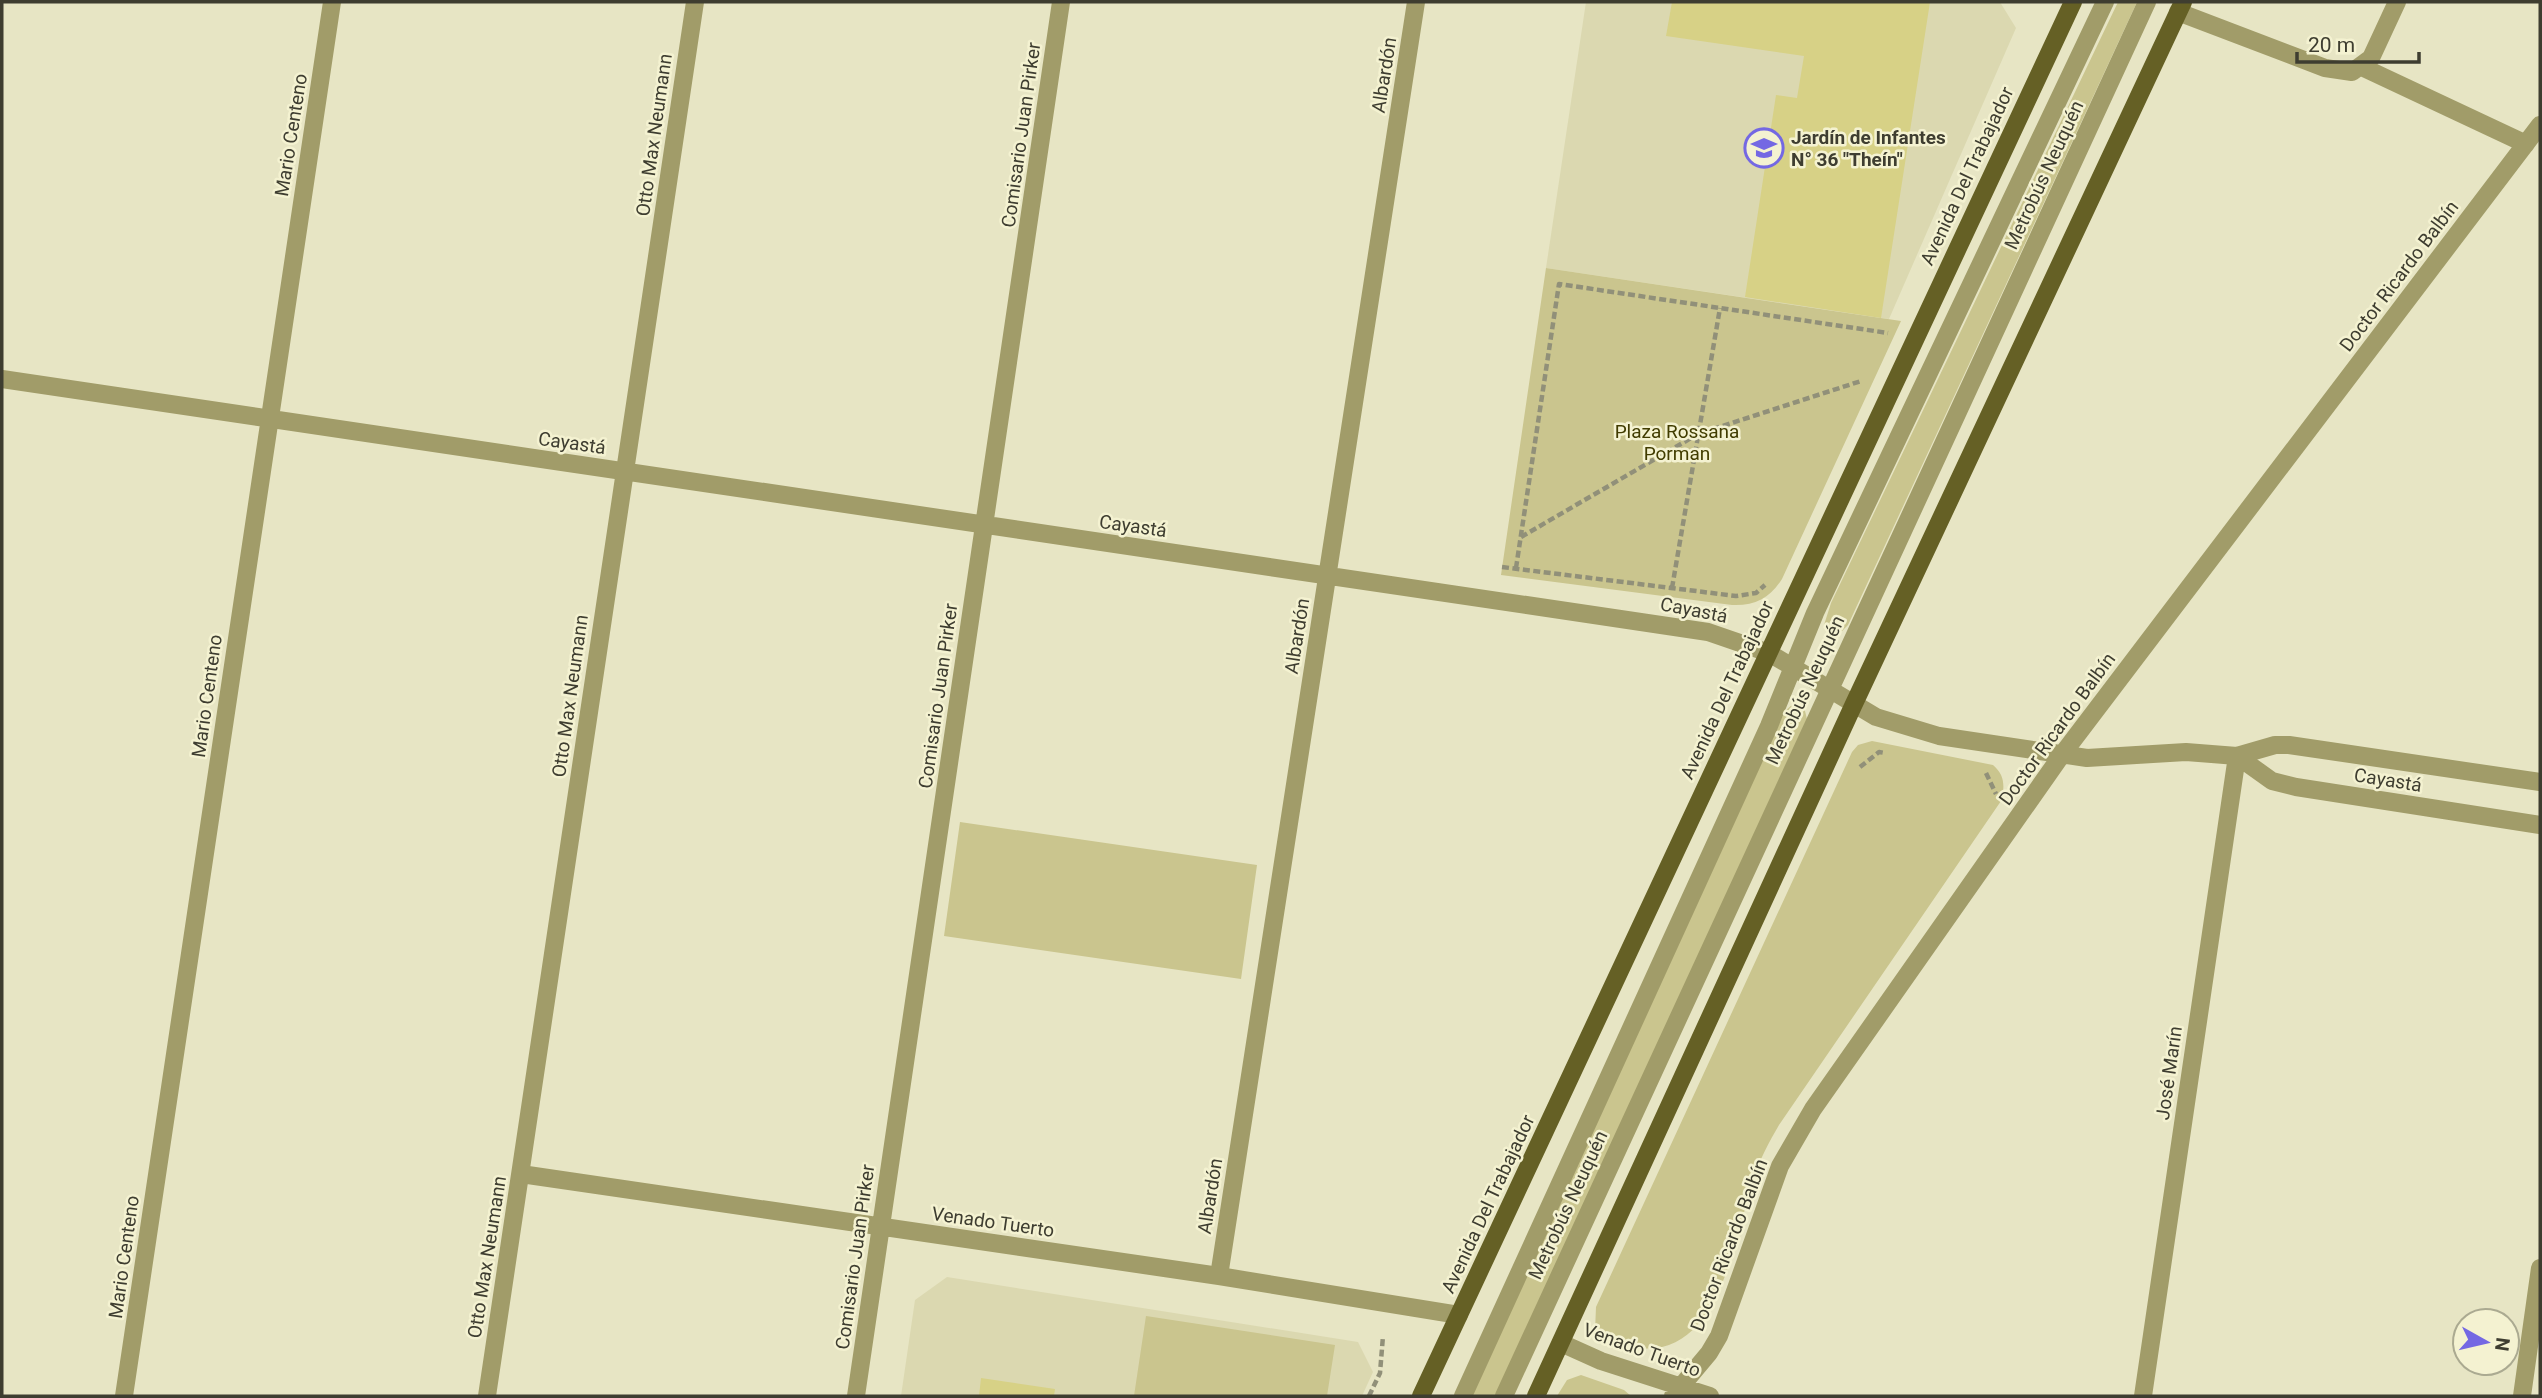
<svg xmlns="http://www.w3.org/2000/svg" width="2542" height="1398" font-family="Roboto,sans-serif">
<rect width="100%" height="100%" fill="#e7e5c4"/>
<path fill="#dbd8b0" d="M1586,2H2000L2016,28L1889,319L1546,268Z
M947,1277L1358,1342L1373,1372L1362,1396H901L915,1300Z"/>
<path fill="#cac58e" d="M2118,2H2137L1848,625L1842,631L1832,632L1824,625L1831,603Z
M1546,268L1901,321L1782,579C1770,598 1755,606 1732,605L1501,575Z
M1792,705L1804,707L1807,719L1496,1396H1472L1785,711Z
M1872,741L1993,765C2005,775 2005,787 2001,801L1779,1125C1769,1142 1760,1159 1754,1178C1735,1235 1721,1358 1638,1348C1622,1347 1605,1344 1595,1331L1596,1307L1852,752L1858,745Z
M960,822L1257,865L1241,979L944,936Z
M1146,1316L1335,1345L1327,1396H1134Z
M1581,1375L1624,1390L1631,1396H1557L1567,1380Z"/>
<path fill="#d7d186" d="M1672,2H1930L1881,318L1745,297L1776,95L1797,98L1804,56L1666,36Z
M981,1378L1055,1389L1054,1396H979Z"/>
<g fill="none" stroke-linecap="round" stroke-linejoin="round">
<path stroke="#919079" stroke-width="4.5" stroke-dasharray="7 3.5" stroke-linecap="butt" d="M1521,537L1698,434L1861,381
M1502,567L1736,596L1756,593L1765,585
M1516,568L1559,284L1888,333
M1672,588L1720,308
M1860,767L1879,752L1885,753
M1986,773L1996,794
M1369,1396L1380,1373L1383,1336"/>
<path stroke="#a19c69" stroke-width="18" d="M2178,12L2325,68L2352,72L2371,58L2397,2
M2362,67L2526,144
M2,379L1708,632L1769,653L1876,717L1939,736L2087,758L2186,752L2237,756L2275,745H2289L2540,782
M2237,756L2272,781L2296,787L2540,825
M521,1174L1219,1276L1459,1315
M1219,1276L1416,2
M1561,1343L1601,1361L1710,1396
M124,1396L332,2
M487,1396L695,2
M856,1396L1061,2
M1463,1396L1769,726L1815,613L2105,2
M1504,1396L2147,2
M1673,1396L1709,1353L1719,1336L1780,1166L1813,1109L2061,756L2540,125
M2143,1396L2237,756
M2522,1396L2540,1268"/>
<path stroke="#656025" stroke-width="18" d="M1421,1396L2073,2
M1536,1396L1853,706L2183,2"/>
</g>
<defs>
<g id="school-ring" transform="scale(2.0125)"><circle r="9.5" fill="#f4f2d1" stroke="#7468e3" stroke-width="1.5"/><path d="M0-5L7-2L0 1L-7-2ZM-4 1L0 2.5L4 1V4Q0 6-4 4Z" fill="#7468e3"/></g>
</defs>
<g fill-rule="evenodd">
<use href="#school-ring" x="1764" y="148"/>
</g>
<g text-anchor="middle" dominant-baseline="central" stroke-width="5" stroke-linejoin="round" paint-order="stroke">
<g font-size="19" fill="#3e3d30" stroke="#f4f2d1">
<text transform="translate(1384 75) rotate(-81)">Albardón</text>
<text transform="translate(291 135) rotate(-81)">Mario Centeno</text>
<text transform="translate(654 135) rotate(-82)">Otto Max Neumann</text>
<text transform="translate(1021 135) rotate(-82)">Comisario Juan Pirker</text>
<text transform="translate(2044 175) rotate(-65)">Metrobús Neuquén</text>
<text transform="translate(1967 176) rotate(-65)">Avenida Del Trabajador</text>
<text transform="translate(2399 276) rotate(-53)">Doctor Ricardo Balbín</text>
<text transform="translate(572 443) rotate(8)">Cayastá</text>
<text transform="translate(1133 526) rotate(8)">Cayastá</text>
<text transform="translate(1694 610) rotate(11)">Cayastá</text>
<text transform="translate(1297 636) rotate(-81)">Albardón</text>
<text transform="translate(1727 690) rotate(-65)">Avenida Del Trabajador</text>
<text transform="translate(1805 690) rotate(-65)">Metrobús Neuquén</text>
<text transform="translate(207 696) rotate(-82)">Mario Centeno</text>
<text transform="translate(570 696) rotate(-82)">Otto Max Neumann</text>
<text transform="translate(938 696) rotate(-82)">Comisario Juan Pirker</text>
<text transform="translate(2057 729) rotate(-54)">Doctor Ricardo Balbín</text>
<text transform="translate(2388 780) rotate(9)">Cayastá</text>
<text transform="translate(2169 1073) rotate(-82)">José Marín</text>
<text transform="translate(1210 1196) rotate(-81)">Albardón</text>
<text transform="translate(1488 1204) rotate(-65)">Avenida Del Trabajador</text>
<text transform="translate(1568 1205) rotate(-65)">Metrobús Neuquén</text>
<text transform="translate(993 1222) rotate(8)">Venado Tuerto</text>
<text transform="translate(1729 1245) rotate(-69)">Doctor Ricardo Balbín</text>
<text transform="translate(124 1257) rotate(-82)">Mario Centeno</text>
<text transform="translate(487 1257) rotate(-81)">Otto Max Neumann</text>
<text transform="translate(855 1257) rotate(-82)">Comisario Juan Pirker</text>
<text transform="translate(1642 1350) rotate(20)">Venado Tuerto</text>
</g>
<g font-size="19" font-weight="bold" fill="#3e3d30" stroke="#f4f2d1" text-anchor="start">
<text x="1791" y="137">Jardín de Infantes<tspan x="1791" dy="22">N° 36 "Theín"</tspan></text>
</g>
<g font-size="19" fill="#413c00" stroke="#f4f2d1">
<text x="1677" y="431">Plaza Rossana<tspan x="1677" dy="22">Porman</tspan></text>
</g>
</g>
<rect width="2542" height="1398" fill="none" stroke="#3e3d30" stroke-width="7"/>
<g transform="translate(2486 1342) rotate(98)"><circle r="33" fill="#f4f2d1" stroke="#abaa91" stroke-width="2"/>
<path d="M0-5L12 26L0 18L-12 26Z" fill="#7468e3"/>
<text y="-10" font-size="19" font-weight="bold" text-anchor="middle" fill="#3e3d30">N</text>
</g>
<path d="M2297 52v10h122v-10" fill="none" stroke="#3e3d30" stroke-width="3.5"/>
<text x="2308" y="52" font-size="21" fill="#3e3d30" stroke="#f4f2d1" stroke-width="5" paint-order="stroke">20 m</text>
</svg>
